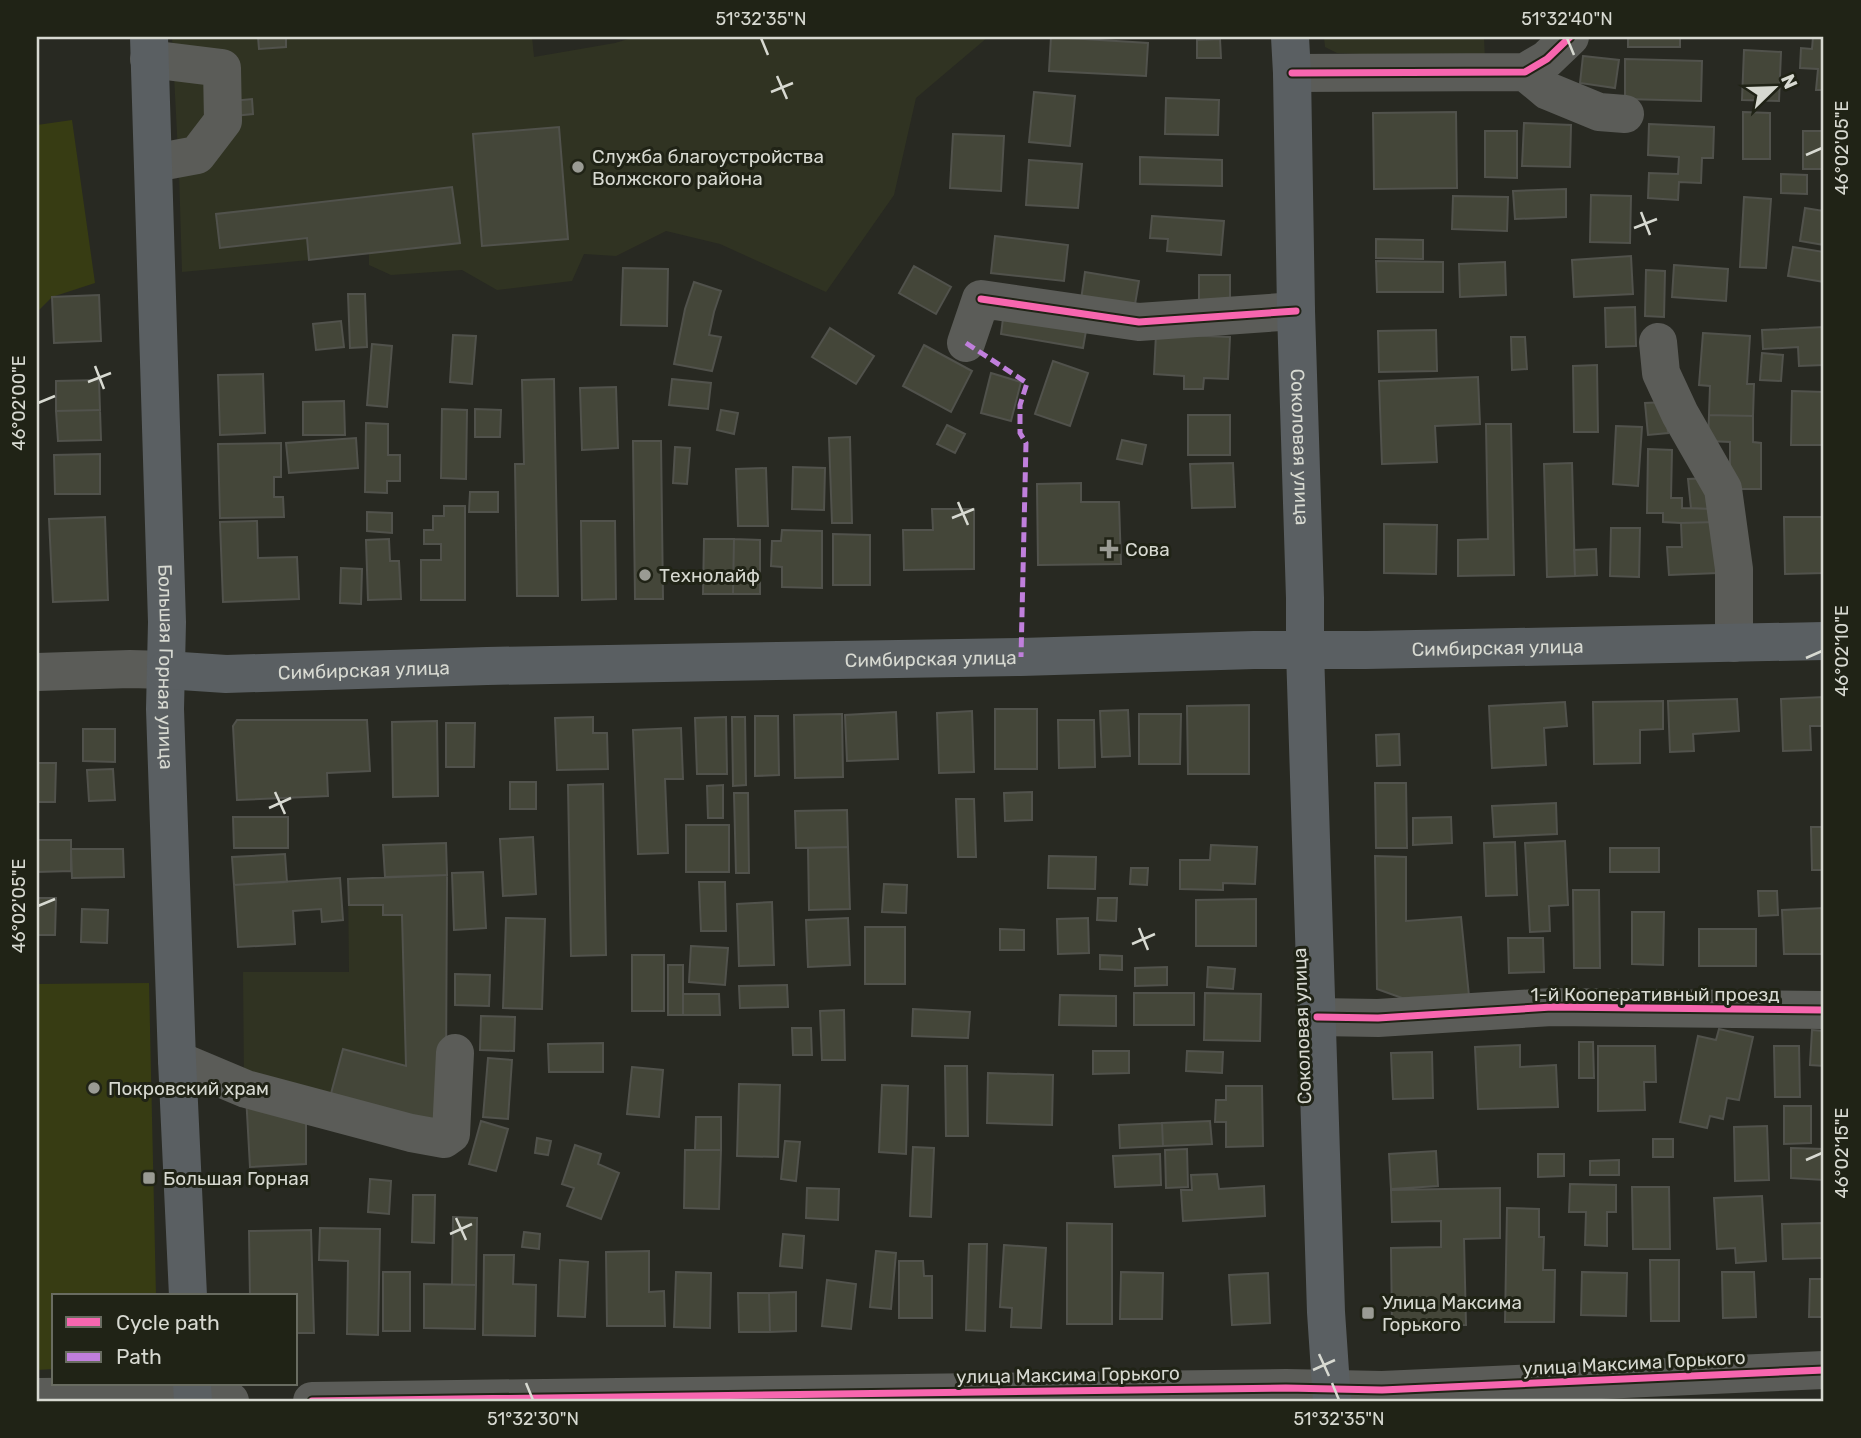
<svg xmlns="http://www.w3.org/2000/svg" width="1861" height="1438" font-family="Rubik,sans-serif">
<rect width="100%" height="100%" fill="#282922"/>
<path fill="#303322" d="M172,37H532L534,57L615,43L635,37H988L916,98L894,195L826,292L720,244L666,231L616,256L584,254L572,281L497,290L462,270L391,275L369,265V253L309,260L182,272L179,172Z
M1324,37H1484L1485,60L1337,53L1325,47Z
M447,875L446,1075L436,1128L244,1082L243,972H349L348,879Z"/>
<path fill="#373c13" d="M72,120L95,283L52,297L37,312V125Z
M149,983L156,1296H54V1369L37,1370V984Z"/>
<path fill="#444639" stroke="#51524c" stroke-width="2" d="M258,37H286V47L259,49Z
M1051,37L1148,43L1146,76L1049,71Z
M1628,37H1680V47H1628Z
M1813,37L1824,38V90H1816L1818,69L1800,68L1801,48L1812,49Z
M1220,39L1221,58H1197V40Z
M1744,50L1781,52L1779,101L1742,100Z
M1583,56L1619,60L1615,88L1580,83Z
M1625,59L1702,61L1701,101L1625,99Z
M1034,92L1075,96L1070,146L1029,142Z
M1166,98L1219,100L1218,135L1165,134Z
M252,99L253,114L234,116L233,101Z
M1456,112L1457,188L1374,189L1373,113Z
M1743,112L1770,113V159H1743Z
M1524,123L1571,125L1570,167L1522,166Z
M1649,124L1714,127L1713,158H1702L1701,183L1679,182L1678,200L1648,198L1649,173L1678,174L1679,157L1648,155Z
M559,127L568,239L482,246L473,134Z
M1485,131H1517V178L1485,177Z
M1803,131H1824V169H1803Z
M953,134L1004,136L1001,191L950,188Z
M1140,157L1222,160V186L1140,184Z
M1029,160L1082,164L1078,208L1026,205Z
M1781,174L1807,175V194L1781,193Z
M452,187L460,243L309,260L307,238L220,248L216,214Z
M1566,189V217L1515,219L1513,191Z
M1591,195L1631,196L1630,243L1590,242Z
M1453,196L1508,197L1507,231L1452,229Z
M1744,197L1771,199L1766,268L1740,267Z
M1805,208L1824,211V245L1800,241Z
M1152,216L1224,221L1221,255L1167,251L1168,239L1150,238Z
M995,236L1068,245L1064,281L991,273Z
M1376,239L1423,240V259L1376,258Z
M1793,247L1824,252V282L1788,276Z
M1631,256L1633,294L1574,297L1572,260Z
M1376,261L1443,262V292H1377Z
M1505,262L1506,295L1460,297L1459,264Z
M1674,265L1728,269L1726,301L1672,297Z
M914,266L951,287L936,314L899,293Z
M623,268L668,269L667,326L621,325Z
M1646,270L1665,271L1664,317L1645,316Z
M1085,272L1139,281L1133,316L1080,307Z
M1199,275H1230V303L1199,304Z
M694,282L721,291L714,312L709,335L721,337L712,371L674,364L685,309Z
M348,294H365L367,347L350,348Z
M99,295L101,341L54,343L52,297Z
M1635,307L1636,346L1606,347L1605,308Z
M1004,311L1087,325L1083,348L1001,334Z
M341,321L344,347L316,350L313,324Z
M1824,327V365L1799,366L1798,347L1763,349L1762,330Z
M830,328L874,356L856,384L812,357Z
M1436,330L1437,371L1379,372L1378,331Z
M1703,333L1750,336L1747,384H1754L1753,416L1709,415L1710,386L1699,385Z
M1156,334L1230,337L1228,379L1204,378L1203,389H1184V376L1154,374Z
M453,335L476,336L472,384L450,382Z
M1511,337H1525L1527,369L1512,370Z
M372,344L392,346L387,407L367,405Z
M924,345L972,371L951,412L903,386Z
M1762,353L1783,355L1781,381L1760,380Z
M1053,361L1088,373L1070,426L1035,414Z
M1597,365L1598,432H1574L1573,366Z
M991,373L1021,382L1011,421L981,413Z
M263,374L265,433L220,435L218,375Z
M1478,377L1480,424L1435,426L1437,462L1382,464L1379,381Z
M554,379L558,596H517L515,464H524L522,380Z
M672,379L711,383L708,409L669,405Z
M99,380L100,410L56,411V381Z
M616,387L618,448L582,450L580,388Z
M1792,391L1824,392V445H1791Z
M344,401L345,435H303V402Z
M1665,402L1668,433L1648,435L1645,403Z
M442,409L467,410L466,479L441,478Z
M475,409L501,410L500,437H475Z
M100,410L101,440L58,441L56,411Z
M721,410L738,413L734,434L717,430Z
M1188,415H1230V455H1188Z
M1709,415L1753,416V442L1761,443V489H1730V442L1708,441Z
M366,423L388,424V455H400V481H387V493L365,492Z
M1486,424H1511L1514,575L1458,576V540L1488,539Z
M947,425L965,434L955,453L937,444Z
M1616,426L1642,427L1638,486L1613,484Z
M850,437L852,523H832L829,438Z
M356,438L358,468L289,473L286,443Z
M1122,440L1146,445L1142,464L1117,459Z
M633,441H661L663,599H635Z
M281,443V477H274V497H283L284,517L220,518L218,444Z
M675,447L690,448L687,484L673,483Z
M1648,449L1672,450L1671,498H1682V508L1713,509L1715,522L1681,523L1663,522V513H1647Z
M100,454V494H55L54,455Z
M1233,463L1235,507L1192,508L1190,464Z
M1572,463L1575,576L1547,577L1544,464Z
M793,467L825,468L824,510L792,509Z
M766,468L768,526H738L736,469Z
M1709,478L1713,509L1691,508L1688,479Z
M1081,483V502H1119L1121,564L1038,565L1037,484Z
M470,492H498V512H469Z
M444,506H465V600H421V560H441V544H424V530H433V516H444Z
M932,509H974V569L904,570L903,530H933Z
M367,512L392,513V533L367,531Z
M105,517L108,600L53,602L49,519Z
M1784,517H1824V573L1785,574Z
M257,521L258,558L297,557L299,599L223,602L220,522Z
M581,521H615L616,599L582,600Z
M1715,522L1718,573L1669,575L1667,547H1682L1681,523Z
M1384,524L1437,525L1436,574L1384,573Z
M1611,528H1640L1639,577L1610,576Z
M782,530L822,531V588L782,587V567L771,566L772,541H781Z
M833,534L870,535V585H833Z
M389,539L390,561H399L401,599L368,600L366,540Z
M704,539H734L733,594H703Z
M734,539L760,540V594H733Z
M1596,549L1597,575L1575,576L1574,550Z
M341,568L362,569L361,604L340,603Z
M1824,697V726H1810L1811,750L1783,751L1781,699Z
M1737,699L1739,731L1693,734L1694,751L1670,752L1668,701Z
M1663,701V729L1640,730V763L1594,764L1593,702Z
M1565,702L1567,726L1544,728L1546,765L1492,768L1489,706Z
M1249,705V774H1188L1187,706Z
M995,709H1037V769H995Z
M1128,710L1130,756L1102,757L1100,711Z
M972,711L974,772L939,773L937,713Z
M896,712L898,759L847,761L845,715Z
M842,714L843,777L795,778L794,715Z
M1139,714H1181L1180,764H1139Z
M755,716H778L779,775L755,776Z
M593,717V733H607L608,769L557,770L555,718Z
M726,717L727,774H697L695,718Z
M732,717H745L746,785L733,786Z
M237,720H367L370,771L327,773L328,796L237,800L233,726Z
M1058,720H1094L1095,767L1059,768Z
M437,721L438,796L393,797L392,722Z
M446,723H475L474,767H446Z
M681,728L683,779H665L668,853L638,854L633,730Z
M83,729H115V762L83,761Z
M1399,734L1400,765L1377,766L1376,735Z
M37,763H56L55,802H37Z
M113,769L115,800L89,801L87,770Z
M510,782H536V809H510Z
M1375,783H1406L1407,848H1376Z
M603,784L606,955L571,956L568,785Z
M723,785V818H708L707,786Z
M1032,792V820L1005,821L1004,793Z
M734,793H748L749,873H736Z
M956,799H974L976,857H958Z
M1556,803L1557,834L1494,837L1492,806Z
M847,810L848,847L796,848L795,811Z
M233,817H288V848H234Z
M1451,817L1452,843L1413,845V818Z
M686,825H729V872H686Z
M1811,827H1824V870H1812Z
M533,837L536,894L503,896L500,839Z
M37,840H71V871L37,872Z
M1565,841L1568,905L1549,906L1550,931L1530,932L1525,843Z
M1515,842L1517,895L1486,896L1484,843Z
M446,843L447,875L385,877L383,845Z
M1211,845L1257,847L1255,884L1223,883V890L1180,889V860H1210Z
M848,847L850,909L809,910L808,848Z
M1610,848H1659V872H1610Z
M71,849H123L124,877L72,878Z
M285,854L287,882L234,885L232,857Z
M1049,856L1096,857L1095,889L1048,888Z
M1375,856L1406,857V921L1461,917L1469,996L1402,998L1377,989Z
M1131,868H1148L1147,885L1130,884Z
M483,872L486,928L454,930L452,873Z
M447,875L446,1075L436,1128L329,1101L343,1049L406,1066L402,915H383V905H349L348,879Z
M340,878L343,920L322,922L321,909L293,911L295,944L238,947L234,885Z
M699,882H725L726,931H701Z
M884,884L907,885L906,913L882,912Z
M1573,890H1599L1600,968H1574Z
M1758,891H1777L1778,915L1759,916Z
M37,898H56L55,935H37Z
M1098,898H1117L1116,921L1097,920Z
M1256,899V946H1196V900Z
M772,902L774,965L739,966L737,904Z
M1824,908V954H1784L1782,910Z
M82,909L108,910L107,943L81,942Z
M1632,912H1664L1663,965L1632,964Z
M506,918L545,919L542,1009L503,1008Z
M848,918L850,965L808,967L806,920Z
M1088,918L1089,953L1058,954L1057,919Z
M865,927H905V984H865Z
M1000,929L1024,930V950H1000Z
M1699,929H1756V966H1699Z
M1508,938H1543L1544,972L1509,973Z
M691,946L728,948L725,985L689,982Z
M632,955H664V1011H632Z
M1100,955L1122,956V970L1100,969Z
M668,965H683V1015H668Z
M1167,967V985L1135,986V968Z
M1208,967L1235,969L1233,989L1207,987Z
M455,974L490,975L489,1006L455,1005Z
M787,985L788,1007L740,1008L739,986Z
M1134,993H1194V1025H1134Z
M1205,993L1261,994L1260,1041L1204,1040Z
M683,994H719L720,1015H683Z
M1060,995L1116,996V1026L1059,1025Z
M913,1009L970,1012L968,1038L912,1036Z
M844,1010L845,1060H822L820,1011Z
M481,1016L515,1017L514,1051L480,1050Z
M792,1028H811L812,1055H793Z
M1719,1029L1753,1037L1739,1100L1727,1098L1723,1119L1710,1116L1707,1128L1680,1122L1698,1036L1716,1040Z
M1812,1030L1824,1031V1066L1810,1065Z
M1579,1042H1593L1594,1078H1579Z
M603,1043V1072H549L548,1044Z
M1520,1045V1067L1556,1065L1558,1107L1478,1109L1475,1047Z
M1598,1046H1655L1656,1082H1644L1645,1110L1598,1111Z
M1774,1046H1799L1800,1097H1775Z
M1093,1051H1129V1073L1093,1074Z
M1187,1051L1223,1052L1222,1073L1186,1071Z
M1432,1052L1433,1098L1393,1099L1391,1053Z
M488,1058L512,1060L508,1119L483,1117Z
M945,1066H967L968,1136H946Z
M632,1067L663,1070L659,1117L627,1114Z
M988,1073L1053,1075L1052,1125L987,1123Z
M739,1084L780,1085L778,1157L737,1156Z
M882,1085L908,1086L906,1154L879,1152Z
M1226,1086H1262L1263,1146L1226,1147V1122H1215L1216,1100H1226Z
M246,1095L306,1114V1164L250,1167Z
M1784,1106H1811V1143L1784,1144Z
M696,1117H721V1150H695Z
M481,1121L508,1129L496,1171L469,1164Z
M1210,1121L1212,1144L1163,1146L1162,1123Z
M1162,1123L1163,1146L1120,1148L1119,1125Z
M1767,1126L1769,1180L1735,1181L1734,1127Z
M537,1138L551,1141L548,1155L535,1153Z
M1653,1139H1673V1157H1653Z
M785,1141L800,1142L796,1181L781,1179Z
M575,1145L601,1154L598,1164L619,1173L601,1219L567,1206L574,1188L562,1184Z
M913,1147L934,1148L931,1217L910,1216Z
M1791,1148L1824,1149V1180L1791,1178Z
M1187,1149L1188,1187L1166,1188L1165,1150Z
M685,1150H721L719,1209L684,1208Z
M1436,1151L1438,1186L1391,1189L1389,1154Z
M1160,1154L1161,1185L1115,1187L1113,1156Z
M1538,1154H1564V1176L1538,1177Z
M1619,1160V1175H1590V1161Z
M1217,1174L1219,1189L1264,1186L1265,1216L1183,1221L1181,1190H1192L1191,1175Z
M370,1179L391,1181L389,1214L368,1212Z
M1570,1184L1616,1185V1212H1607V1246L1585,1245L1586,1212H1569Z
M1632,1187H1669L1670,1249H1633Z
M807,1188L839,1189L838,1220L806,1218Z
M1500,1188V1238L1464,1239L1466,1325L1392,1326L1391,1248L1441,1247V1221L1392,1222L1391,1190Z
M413,1195H435L434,1243L412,1242Z
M1762,1196L1766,1261L1736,1263L1735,1248L1717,1249L1714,1198Z
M1507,1208L1539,1209V1237H1544L1543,1270H1555L1554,1322H1505Z
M453,1217L477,1218L476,1285H452Z
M1067,1223L1112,1224V1324H1067Z
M1824,1223V1258L1783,1259L1782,1224Z
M320,1228L380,1229L378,1335L347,1334L348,1261L319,1260Z
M311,1230L314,1333H296V1296H250L249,1231Z
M524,1232L540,1234L539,1249L522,1247Z
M783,1234L804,1236L802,1268L780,1266Z
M969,1244H987L985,1331L966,1330Z
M1004,1245L1046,1248L1041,1328L1011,1327L1012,1308L1000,1307Z
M649,1251V1292L664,1291L665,1326H607L606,1252Z
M876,1251L896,1253L891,1309L870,1307Z
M484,1255H514L513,1284L536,1285L535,1336L483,1335Z
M560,1260L588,1262L585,1317L558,1316Z
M1650,1260H1679V1321H1651Z
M899,1261H923L924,1276H932V1318H899Z
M383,1272H410V1331H383Z
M676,1272L711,1273L710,1328L674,1327Z
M1121,1272L1163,1273L1162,1319H1120Z
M1582,1272L1627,1273L1626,1316L1581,1315Z
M1722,1272H1754L1756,1317L1723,1318Z
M1268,1273L1270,1323L1232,1325L1229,1275Z
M1810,1279H1824V1317H1809Z
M827,1280L856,1284L851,1329L822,1326Z
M424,1284L476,1285L475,1329L424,1328Z
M796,1292V1331L770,1332L769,1293Z
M738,1293H769L770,1332H739Z"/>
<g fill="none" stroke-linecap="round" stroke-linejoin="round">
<path stroke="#5b5c58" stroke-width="38" d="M149,59L222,68L223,121L197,155L154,163
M1525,72L1548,91L1599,112L1625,114
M1292,73L1525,72L1547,59L1570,37
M1658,342L1661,373L1680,414L1723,489L1734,569V643
M966,343L981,299L1139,322L1296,311
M37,672L130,669L166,670
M1317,1017L1378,1018L1552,1007L1824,1010
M177,1060L246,1089L411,1133L444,1139L451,1134L455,1053
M37,1397L136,1396L230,1401
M312,1401L1286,1388L1382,1390L1824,1370"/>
<g stroke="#5a5f62" stroke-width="38">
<path id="s1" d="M149,37L167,622L165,709L177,1060L188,1296"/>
<path id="s2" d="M1290,37L1292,73L1296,311L1305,598V651L1326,1312L1332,1401"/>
<path id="s3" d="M166,670L226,674L487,666L1021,657L1254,650H1366L1824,641"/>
<path d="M192,1384L193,1401"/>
</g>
<path stroke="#c07fdc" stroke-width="5" stroke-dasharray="10 5" stroke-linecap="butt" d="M966,343L1027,383L1020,405V433L1026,443L1021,657"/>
<g stroke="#202316" stroke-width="11">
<path id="cycleway" d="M1292,73L1525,72L1547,59L1570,37
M981,299L1139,322L1296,311
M1317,1017L1378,1018L1552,1007L1824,1010
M312,1401L1286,1388L1382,1390L1824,1370"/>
</g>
<use href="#cycleway" stroke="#f766af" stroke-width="7"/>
</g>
<path fill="none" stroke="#d7d9d1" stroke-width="2.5" d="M761,38L768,55M1567,38L1574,55M777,76L787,99M771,92L793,83M1806,155L1822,148M1641,212L1650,235M1634,228L1657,219M95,366L104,389M88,382L111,373M38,403L55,396M958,502L968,525M952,518L974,509M1806,658L1822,651M275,792L285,814M269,808L291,798M38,906L55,899M1139,928L1148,950M1132,944L1155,934M1806,1160L1822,1153M456,1218L466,1240M450,1234L472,1224M1319,1354L1329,1376M1313,1370L1335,1360M526,1383L533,1400M1332,1383L1339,1400"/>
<g fill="#9a9b94" stroke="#202316" stroke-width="2.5">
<circle cx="578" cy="167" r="7"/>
<path d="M1105.5 538.5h7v7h7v7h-7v7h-7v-7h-7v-7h7z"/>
<circle cx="645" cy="575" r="7"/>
<circle cx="94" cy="1088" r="7"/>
<rect x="142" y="1171" width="14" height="14" rx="3.5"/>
<rect x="1361" y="1306" width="14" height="14" rx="3.5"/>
</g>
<g text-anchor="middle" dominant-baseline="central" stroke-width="6" stroke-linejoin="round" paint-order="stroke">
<g font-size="19" fill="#d7d9d1" stroke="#202316" text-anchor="start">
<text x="592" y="156">Служба благоустройства<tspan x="592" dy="22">Волжского района</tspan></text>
<text x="1125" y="549">Сова</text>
<text x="659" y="575">Технолайф</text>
<text x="108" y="1088">Покровский храм</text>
<text x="163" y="1178">Большая Горная</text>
<text x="1382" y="1302">Улица Максима<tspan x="1382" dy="22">Горького</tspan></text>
</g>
<g font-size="19" fill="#d7d9d1" stroke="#202316">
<text stroke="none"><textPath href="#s2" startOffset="410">Соколовая улица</textPath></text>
<text stroke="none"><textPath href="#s3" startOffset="1332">Симбирская улица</textPath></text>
<text stroke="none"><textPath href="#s3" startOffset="765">Симбирская улица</textPath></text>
<text stroke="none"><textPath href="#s1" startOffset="630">Большая Горная улица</textPath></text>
<text stroke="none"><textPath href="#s3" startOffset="198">Симбирская улица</textPath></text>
<text x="1655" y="994">1-й Кооперативный проезд</text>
<text transform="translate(1302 1026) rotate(-92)">Соколовая улица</text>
<text transform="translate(1634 1363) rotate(-3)">улица Максима Горького</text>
<text transform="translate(1068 1375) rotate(-1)">улица Максима Горького</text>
</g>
</g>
<rect width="1861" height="1438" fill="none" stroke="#202316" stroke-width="77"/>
<rect x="52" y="1294" width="245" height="91" fill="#202316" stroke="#696c61" stroke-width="2"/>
<rect x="66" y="1317" width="35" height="10" fill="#f766af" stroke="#696c61" stroke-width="2"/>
<text x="116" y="1330" font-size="21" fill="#d7d9d1">Cycle path</text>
<rect x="66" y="1352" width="35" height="10" fill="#c07fdc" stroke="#696c61" stroke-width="2"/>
<text x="116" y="1364" font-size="21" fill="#d7d9d1">Path</text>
<g transform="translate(1774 88) rotate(67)" stroke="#202316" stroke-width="5" paint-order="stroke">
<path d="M0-5L12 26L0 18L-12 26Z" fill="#d7d9d1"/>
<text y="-10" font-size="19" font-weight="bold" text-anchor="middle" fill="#d7d9d1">N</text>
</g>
<rect x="38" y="38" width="1784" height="1362" fill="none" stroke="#d7d9d1" stroke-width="2.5"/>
<g font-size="18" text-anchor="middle" fill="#d7d9d1">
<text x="761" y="25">51°32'35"N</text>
<text x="1567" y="25">51°32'40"N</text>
<text transform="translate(1842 148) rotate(-90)" y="6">46°02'05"E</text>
<text transform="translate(19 403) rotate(-90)" y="6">46°02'00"E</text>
<text transform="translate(1842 651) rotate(-90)" y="6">46°02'10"E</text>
<text transform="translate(19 906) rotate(-90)" y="6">46°02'05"E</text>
<text transform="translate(1842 1153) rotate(-90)" y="6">46°02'15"E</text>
<text x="533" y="1425">51°32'30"N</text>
<text x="1339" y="1425">51°32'35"N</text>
</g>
</svg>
